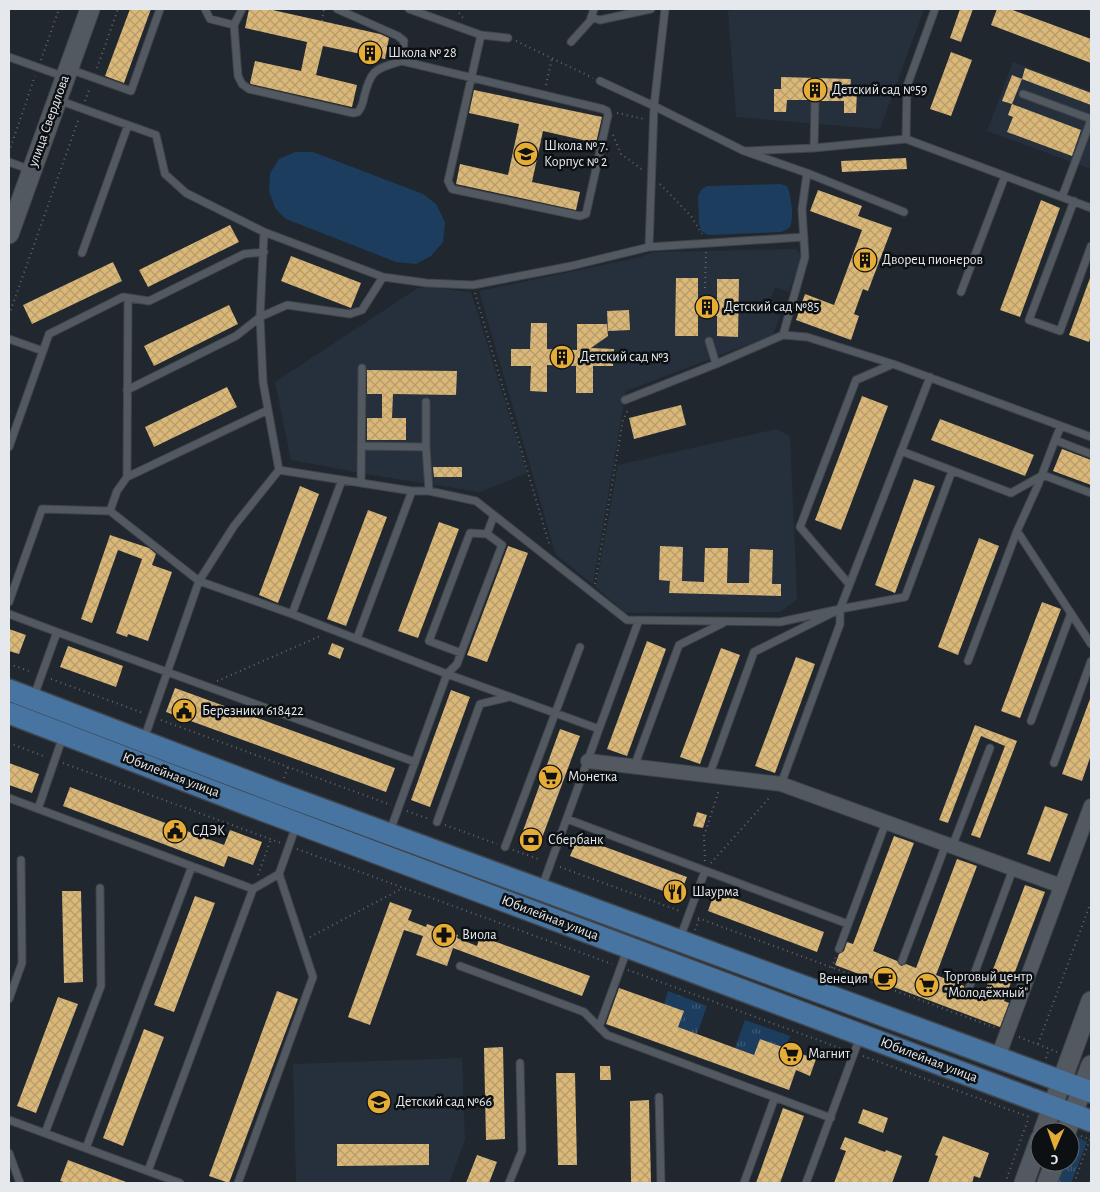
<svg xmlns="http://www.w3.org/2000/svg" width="1100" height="1192" font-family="'Alegreya Sans',sans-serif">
<defs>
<pattern id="grass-tufts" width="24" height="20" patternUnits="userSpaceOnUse" patternTransform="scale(1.25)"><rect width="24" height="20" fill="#1d3d5e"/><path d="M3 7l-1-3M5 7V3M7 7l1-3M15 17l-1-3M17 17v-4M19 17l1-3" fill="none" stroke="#3e5975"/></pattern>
<pattern id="building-cross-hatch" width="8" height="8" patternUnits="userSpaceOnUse" patternTransform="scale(1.25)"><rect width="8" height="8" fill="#dbb878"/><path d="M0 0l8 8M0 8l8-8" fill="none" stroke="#b69c6c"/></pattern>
</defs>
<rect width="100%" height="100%" fill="#21272e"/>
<path fill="#26303c" d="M741,9H924L880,129L736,117L728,11Z
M1013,62L1091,91V169L987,131Z
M796,249L802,255L789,292L775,287L767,310L780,316L773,335L626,391L593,584L556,555L479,291L641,257L653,252Z
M426,287L471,292L527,473L480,492L366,474L291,460L275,382L418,288Z
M776,429L790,436L797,599L780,612L625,613L596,587L618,465Z
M462,1058L465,1140L449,1183H296L293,1064Z"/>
<path fill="url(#grass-tufts)" d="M668,991L707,1006L697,1034L678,1027L664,1004Z
M745,1020L790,1036L785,1048L760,1039L754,1055L735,1048Z
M1075,1136L1087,1142L1071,1183H1058L1065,1162H1070V1149Z"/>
<path fill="#1d3d5e" d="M295,152H313L423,194L436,204L445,222L443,242L431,256L416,264L396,262L286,219L275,208L269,191L270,173L279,159Z
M780,184L787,186C791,194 795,221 789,228C788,229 782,232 781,232L709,235L702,232L699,224L698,196L701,190L707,186Z"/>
<path fill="url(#building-cross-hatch)" d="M130,9H151L124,83L105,76Z
M249,9H268L380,34L389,38L385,59L323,46L316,75L357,85L352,107L251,84L250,83L255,61L301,71L307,42L245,28Z
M960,9H973L961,42L950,38Z
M997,9H1010L1091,39V63L991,25Z
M951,52L972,60L951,116L930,109Z
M1025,68L1091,93V105L1022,79Z
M1012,75L1022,79L1012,104L1002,101Z
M781,77L851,79L850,91H857L856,113H844V101H820L818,97L815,96L810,100H787L786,112H774V89H781Z
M474,90L602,117L596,143L543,131L532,182L580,192L576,210L456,184L460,164L508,175L519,124L469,113Z
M1012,104L1081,130L1072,156L1007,132L1013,117L1008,115Z
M906,158L907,169L842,172L841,161Z
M818,190L862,206L858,216L892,228L868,291L863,289L854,314L859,316L851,340L796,320L805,294L834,305L862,230L810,211Z
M1041,200L1060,208L1020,317L1000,310Z
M230,225L239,242L148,287L139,270Z
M291,256L361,283L351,308L281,281Z
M113,262L122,281L32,324L23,305Z
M676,278H698V299H717V279H739L738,337L717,336V316H698V336H675Z
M1090,278L1091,336L1089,342L1069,335Z
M229,305L238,324L154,366L144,346Z
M629,310L630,330L608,331L607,311Z
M531,323H547V349L577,350V324H607L608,336L591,348L614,349L613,366H593V393H576V366L547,365V392L530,391L531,366H511V349H530Z
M367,370L457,371L456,395L393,394L392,418H406V440H367V418H382V394H367Z
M227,387L237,407L154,447L145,427Z
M862,396L888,406L841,530L815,520Z
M681,405L686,425L634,439L629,418Z
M940,419L1034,455L1025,476L931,440Z
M1062,449L1091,460V485L1053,471Z
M433,467H462V477H434Z
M914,479L935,486L895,593L875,585Z
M300,486L319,494L278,603L259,595Z
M368,510L387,517L346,626L327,619Z
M439,522L459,529L418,638L398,631Z
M110,535L149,548L156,554L152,565L172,572L148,641L128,634L127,637L116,633L142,559L118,550L92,623L81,619Z
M979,538L999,546L958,655L938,647Z
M508,546L528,553L487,662L467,655Z
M660,546L683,547L682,581L704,582L705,548H728L727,583H749L750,549L773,550L772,584H781V596L669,593L670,581L659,580Z
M1042,602L1061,609L1020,718L1001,711Z
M9,629L26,635L19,654L9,651Z
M647,641L666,649L627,756L607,749Z
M332,643L344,648L340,659L328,654Z
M68,646L123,666L116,687L60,667Z
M721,648L740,655L700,764L680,757Z
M796,657L815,664L775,773L755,766Z
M175,688L395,768L386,792L166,712Z
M451,690L470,697L430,807L411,800Z
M1090,699L1091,755L1082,781L1062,774Z
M975,725L1017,741L980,838L971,835L1005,746L981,736L948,823L939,820Z
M560,729L580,736L539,846L520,839Z
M9,763L39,774L32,793L9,785Z
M70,787L224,845L230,830L262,842L253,865L228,856L224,867L63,806Z
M1045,806L1068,814L1050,862L1027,854Z
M697,812L707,815L703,828L693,826Z
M894,836L914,843L873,951L897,961L901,966L906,964L916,968L957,859L977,866L936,975L964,986V989L967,993H970L974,990L984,993L1025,885L1045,892L1004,1001L1009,1003L1000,1027L835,965L839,954L844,951L847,942L853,944Z
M578,837L687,877L679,897L570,856Z
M62,891H81L83,982L64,983Z
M715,891L824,932L817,952L708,911Z
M195,896L215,903L174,1012L154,1005Z
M390,902L412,910L408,920L426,927L427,924L458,935L457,938L477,946L480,936L590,976L582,996L453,948L447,966L416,955L423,936L404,930L370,1025L348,1017Z
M619,988L684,1011L678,1027L754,1055L760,1039L816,1059L810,1076L796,1070L789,1090L606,1024Z
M277,991L298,999L229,1183L209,1176Z
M58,997L78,1004L36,1113L17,1106Z
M144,1029L164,1037L123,1146L103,1138Z
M503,1047L505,1139L486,1140L484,1048Z
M600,1066H610L611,1080H600Z
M556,1073H575L577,1165H558Z
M649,1100L651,1183H631L630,1101Z
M783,1108L804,1116L780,1183H756Z
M863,1109L888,1118L883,1133L858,1123Z
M943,1136L989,1153L980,1178L974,1176L972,1183H928L938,1156L935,1155Z
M845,1137L885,1152L886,1150L902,1156L892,1183H834L846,1151L840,1149Z
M337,1144H429V1165L337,1166Z
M477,1155L497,1162L489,1183H466Z
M68,1160L126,1182V1183H67L60,1181Z"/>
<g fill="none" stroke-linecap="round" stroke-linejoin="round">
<g stroke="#3f444a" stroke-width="9">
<path id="service" d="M205,9L210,19L234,25L242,9
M337,9L398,36L404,41L402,61L603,109L607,111L608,115L586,214L580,216L452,189L448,181L481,35
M409,9L481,35L508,38
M665,9L654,106L744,151L807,173L904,212
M591,17L600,20L651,9
M234,25L238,76L242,84L249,89L353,113L358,112C362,107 363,103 364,97C371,69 375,69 402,61
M571,42L590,21L594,9
M9,57L65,77
M69,69L131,91L160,9
M600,81L654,106L649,247L804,237
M1023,94L1091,119
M58,100L156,135L165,174L186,193L264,232L383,277L427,283L473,285L571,266L649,247
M906,139L907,86L935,9
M814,148L815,101
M747,151L814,148L906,139L1091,208
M9,162L31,170
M1062,197L1091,120
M1074,201L1029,320L1060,331L1091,246
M264,232L260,317L263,382L279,470
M82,253L128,125
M961,292L1005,176
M783,335L805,257L802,209L807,173
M9,339L43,351L9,447
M709,341L716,364
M43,351L49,334L123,297L149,301L244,254L264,252
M127,390L236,336L260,317L287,305L350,314L362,310L383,277
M625,400L716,364L783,335L807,337L893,364L1091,437
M426,402V447L429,491
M268,410L127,477L117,491L110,511L199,581L292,614L447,674L457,664L461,653L502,545L487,534L470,533L429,641L461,653
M1055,440L1061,426
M361,446L426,447
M901,451L1011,493L1043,475L1091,493
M127,477L128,298
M361,483L362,368
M1017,531L1038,485L1055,440L1091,454
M487,534L494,515
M849,584L800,527L856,380L893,364
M9,602L42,509L110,511
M9,614L57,632L34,696
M292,614L342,480
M57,632L415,762
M357,638L412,491
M968,661L1017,531L1091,644
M1031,721L1071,613
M599,729L639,620
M144,739L199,581L234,526L279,470L412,491H429L476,501L627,620L780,622L840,609
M1054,763L1091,661
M634,767L679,645L723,623
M709,776L754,652L840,609L930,377
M781,784L840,624V609L905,597L952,471
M9,798L253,889
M38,809L63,736
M567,819L848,924
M437,822L480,704L509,697
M390,831L447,674L599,729L542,887
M505,847L580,647
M952,847L990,748
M680,938L705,871
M839,949L886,822
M902,961L946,844
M460,966L584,1012L607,1035L831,1118
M969,988L1013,869
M9,999L22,963L21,860
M599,1027L627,950
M659,1097L661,1183
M9,1120L180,1183
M45,1133L101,986L100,888
M86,1148L192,866
M9,1153L20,1183
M148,1171L253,889L279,874L296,826
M238,1183L313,977L279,874
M509,1183L522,1151L520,1063
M744,1183L775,1097
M806,1183L860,1037"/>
</g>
<g stroke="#3f444a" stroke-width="16">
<path id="minor" d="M588,761L781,784L1061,886
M998,1057L1091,806"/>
</g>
<g stroke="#3f444a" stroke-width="21">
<path id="secondary" d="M9,234L90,9
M1043,1132L1091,1001
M1066,1132L1091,1065
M1024,1183L1040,1139
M1047,1183L1055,1162"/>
</g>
<g stroke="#3f444a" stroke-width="24">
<path id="primary" d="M9,690L278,793L1091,1092
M9,713L246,804L1091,1121"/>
</g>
<path stroke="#61666c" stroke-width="2" stroke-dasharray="1 4" stroke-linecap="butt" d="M456,9L463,18
M322,21L324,9
M516,41L593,78
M41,60L59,9
M97,68L118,9
M546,85L552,58
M85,101L90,87
M617,113L644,119
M613,135L621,154L643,170
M9,152L35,76
M660,184L691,216L702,234
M705,288L706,252
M475,293L550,547
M9,315L79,118
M595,584L623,420L628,410
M9,664L32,672
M51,679L143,713
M217,681L320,636
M161,720L391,805
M9,743L46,757
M63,763L281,843
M284,778L288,767
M407,811L429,819
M445,825L497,844
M297,849L612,964
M513,850L541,860
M705,861L704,836L719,790
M711,863L771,796
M560,867L680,911
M258,875L271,839
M698,918L996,1028
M695,930L699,919
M310,937L403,888
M832,968L836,956
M628,970L845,1050
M1019,1037L1057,1052
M1038,1044L1091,902
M863,1056L1032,1118
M1046,1058L1049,1049
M1081,1136L1091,1140
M1005,1183L1029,1117
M1074,1183L1090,1139"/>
<use href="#service" stroke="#525961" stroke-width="7"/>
<use href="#minor" stroke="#525961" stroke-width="14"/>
<use href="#secondary" stroke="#525961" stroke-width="19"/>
<use href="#primary" stroke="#4874a1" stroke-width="21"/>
</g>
<defs>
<g id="building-disc" transform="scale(1.25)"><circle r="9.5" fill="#e5ad35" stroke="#0d1013"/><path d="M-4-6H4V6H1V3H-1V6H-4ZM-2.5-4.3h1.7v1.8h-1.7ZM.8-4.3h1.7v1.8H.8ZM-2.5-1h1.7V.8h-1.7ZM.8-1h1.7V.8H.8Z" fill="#111"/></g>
<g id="school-disc" transform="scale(1.25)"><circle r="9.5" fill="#e5ad35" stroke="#0d1013"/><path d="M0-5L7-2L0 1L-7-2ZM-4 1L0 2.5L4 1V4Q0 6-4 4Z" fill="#111"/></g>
<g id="civic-disc" transform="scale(1.25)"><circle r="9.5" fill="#e5ad35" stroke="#0d1013"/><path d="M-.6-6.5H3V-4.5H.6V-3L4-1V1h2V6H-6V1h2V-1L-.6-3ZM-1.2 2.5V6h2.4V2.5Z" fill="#111"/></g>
<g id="supermarket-disc" transform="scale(1.25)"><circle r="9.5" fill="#e5ad35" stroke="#0d1013"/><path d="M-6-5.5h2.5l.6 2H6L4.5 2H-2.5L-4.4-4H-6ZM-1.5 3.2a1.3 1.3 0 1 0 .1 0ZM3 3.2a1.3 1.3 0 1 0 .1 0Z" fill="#111"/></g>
<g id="bank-disc" transform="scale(1.25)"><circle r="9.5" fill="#e5ad35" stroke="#0d1013"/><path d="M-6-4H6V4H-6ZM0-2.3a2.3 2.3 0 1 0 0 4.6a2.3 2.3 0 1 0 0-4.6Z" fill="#111"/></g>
<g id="restaurant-disc" transform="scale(1.25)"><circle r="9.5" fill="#e5ad35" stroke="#0d1013"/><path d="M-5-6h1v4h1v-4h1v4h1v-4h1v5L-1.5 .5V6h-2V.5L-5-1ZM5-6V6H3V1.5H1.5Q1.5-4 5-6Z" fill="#111"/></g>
<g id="pharmacy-disc" transform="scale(1.25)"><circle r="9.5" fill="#e5ad35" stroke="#0d1013"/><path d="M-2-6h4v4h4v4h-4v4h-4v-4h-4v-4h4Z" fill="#111"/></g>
<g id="cafe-disc" transform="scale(1.25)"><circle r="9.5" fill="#e5ad35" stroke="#0d1013"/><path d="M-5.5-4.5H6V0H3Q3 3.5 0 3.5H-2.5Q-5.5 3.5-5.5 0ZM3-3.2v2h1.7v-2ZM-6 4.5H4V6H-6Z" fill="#111"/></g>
</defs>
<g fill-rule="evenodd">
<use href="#building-disc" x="370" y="53"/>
<use href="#building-disc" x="815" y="90"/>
<use href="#school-disc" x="526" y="154"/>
<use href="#building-disc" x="865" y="260"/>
<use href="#building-disc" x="707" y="307"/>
<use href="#building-disc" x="562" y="357"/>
<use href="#civic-disc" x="184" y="711"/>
<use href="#supermarket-disc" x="550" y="777"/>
<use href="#civic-disc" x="175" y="831"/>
<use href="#bank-disc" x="531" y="840"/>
<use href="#restaurant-disc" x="675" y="892"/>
<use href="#pharmacy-disc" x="444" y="935"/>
<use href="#cafe-disc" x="885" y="979"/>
<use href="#supermarket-disc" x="927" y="985"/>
<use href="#supermarket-disc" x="791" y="1054"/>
<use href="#school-disc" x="379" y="1102"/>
</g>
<g text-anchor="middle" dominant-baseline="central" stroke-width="5" stroke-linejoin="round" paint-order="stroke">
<g font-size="14" fill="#e5e9ed" stroke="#0d1013" text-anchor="start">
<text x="388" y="53">Школа № 28</text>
<text x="832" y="90">Детский сад №59</text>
<text x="544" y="146">Школа № 7.<tspan x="544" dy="16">Корпус № 2</tspan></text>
<text x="882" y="260">Дворец пионеров</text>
<text x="724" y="307">Детский сад №85</text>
<text x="580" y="357">Детский сад №3</text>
<text x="202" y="711">Березники 618422</text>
<text x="568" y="777">Монетка</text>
<text x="192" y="831">СДЭК</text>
<text x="548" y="840">Сбербанк</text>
<text x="692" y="892">Шаурма</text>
<text x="462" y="935">Виола</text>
<text x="944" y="977">Торговый центр<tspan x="944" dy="16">"Молодёжный"</tspan></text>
<text x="868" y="979" text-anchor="end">Венеция</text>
<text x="808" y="1054">Магнит</text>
<text x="396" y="1102">Детский сад №66</text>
</g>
<g font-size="14" fill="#e5e9ed" stroke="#0d1013">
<text transform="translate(49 121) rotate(-70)">улица Свердлова</text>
<text transform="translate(171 775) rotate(21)">Юбилейная улица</text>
<text transform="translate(550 918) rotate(21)">Юбилейная улица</text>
<text transform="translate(929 1060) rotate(21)">Юбилейная улица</text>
</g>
</g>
<rect width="1100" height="1192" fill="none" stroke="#e5e9ed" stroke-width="20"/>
<g transform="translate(1055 1147) rotate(182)"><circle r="24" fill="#0d1013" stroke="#63676a"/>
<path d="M0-4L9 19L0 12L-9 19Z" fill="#e5ad35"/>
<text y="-8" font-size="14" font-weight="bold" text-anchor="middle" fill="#e5e9ed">С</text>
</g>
</svg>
